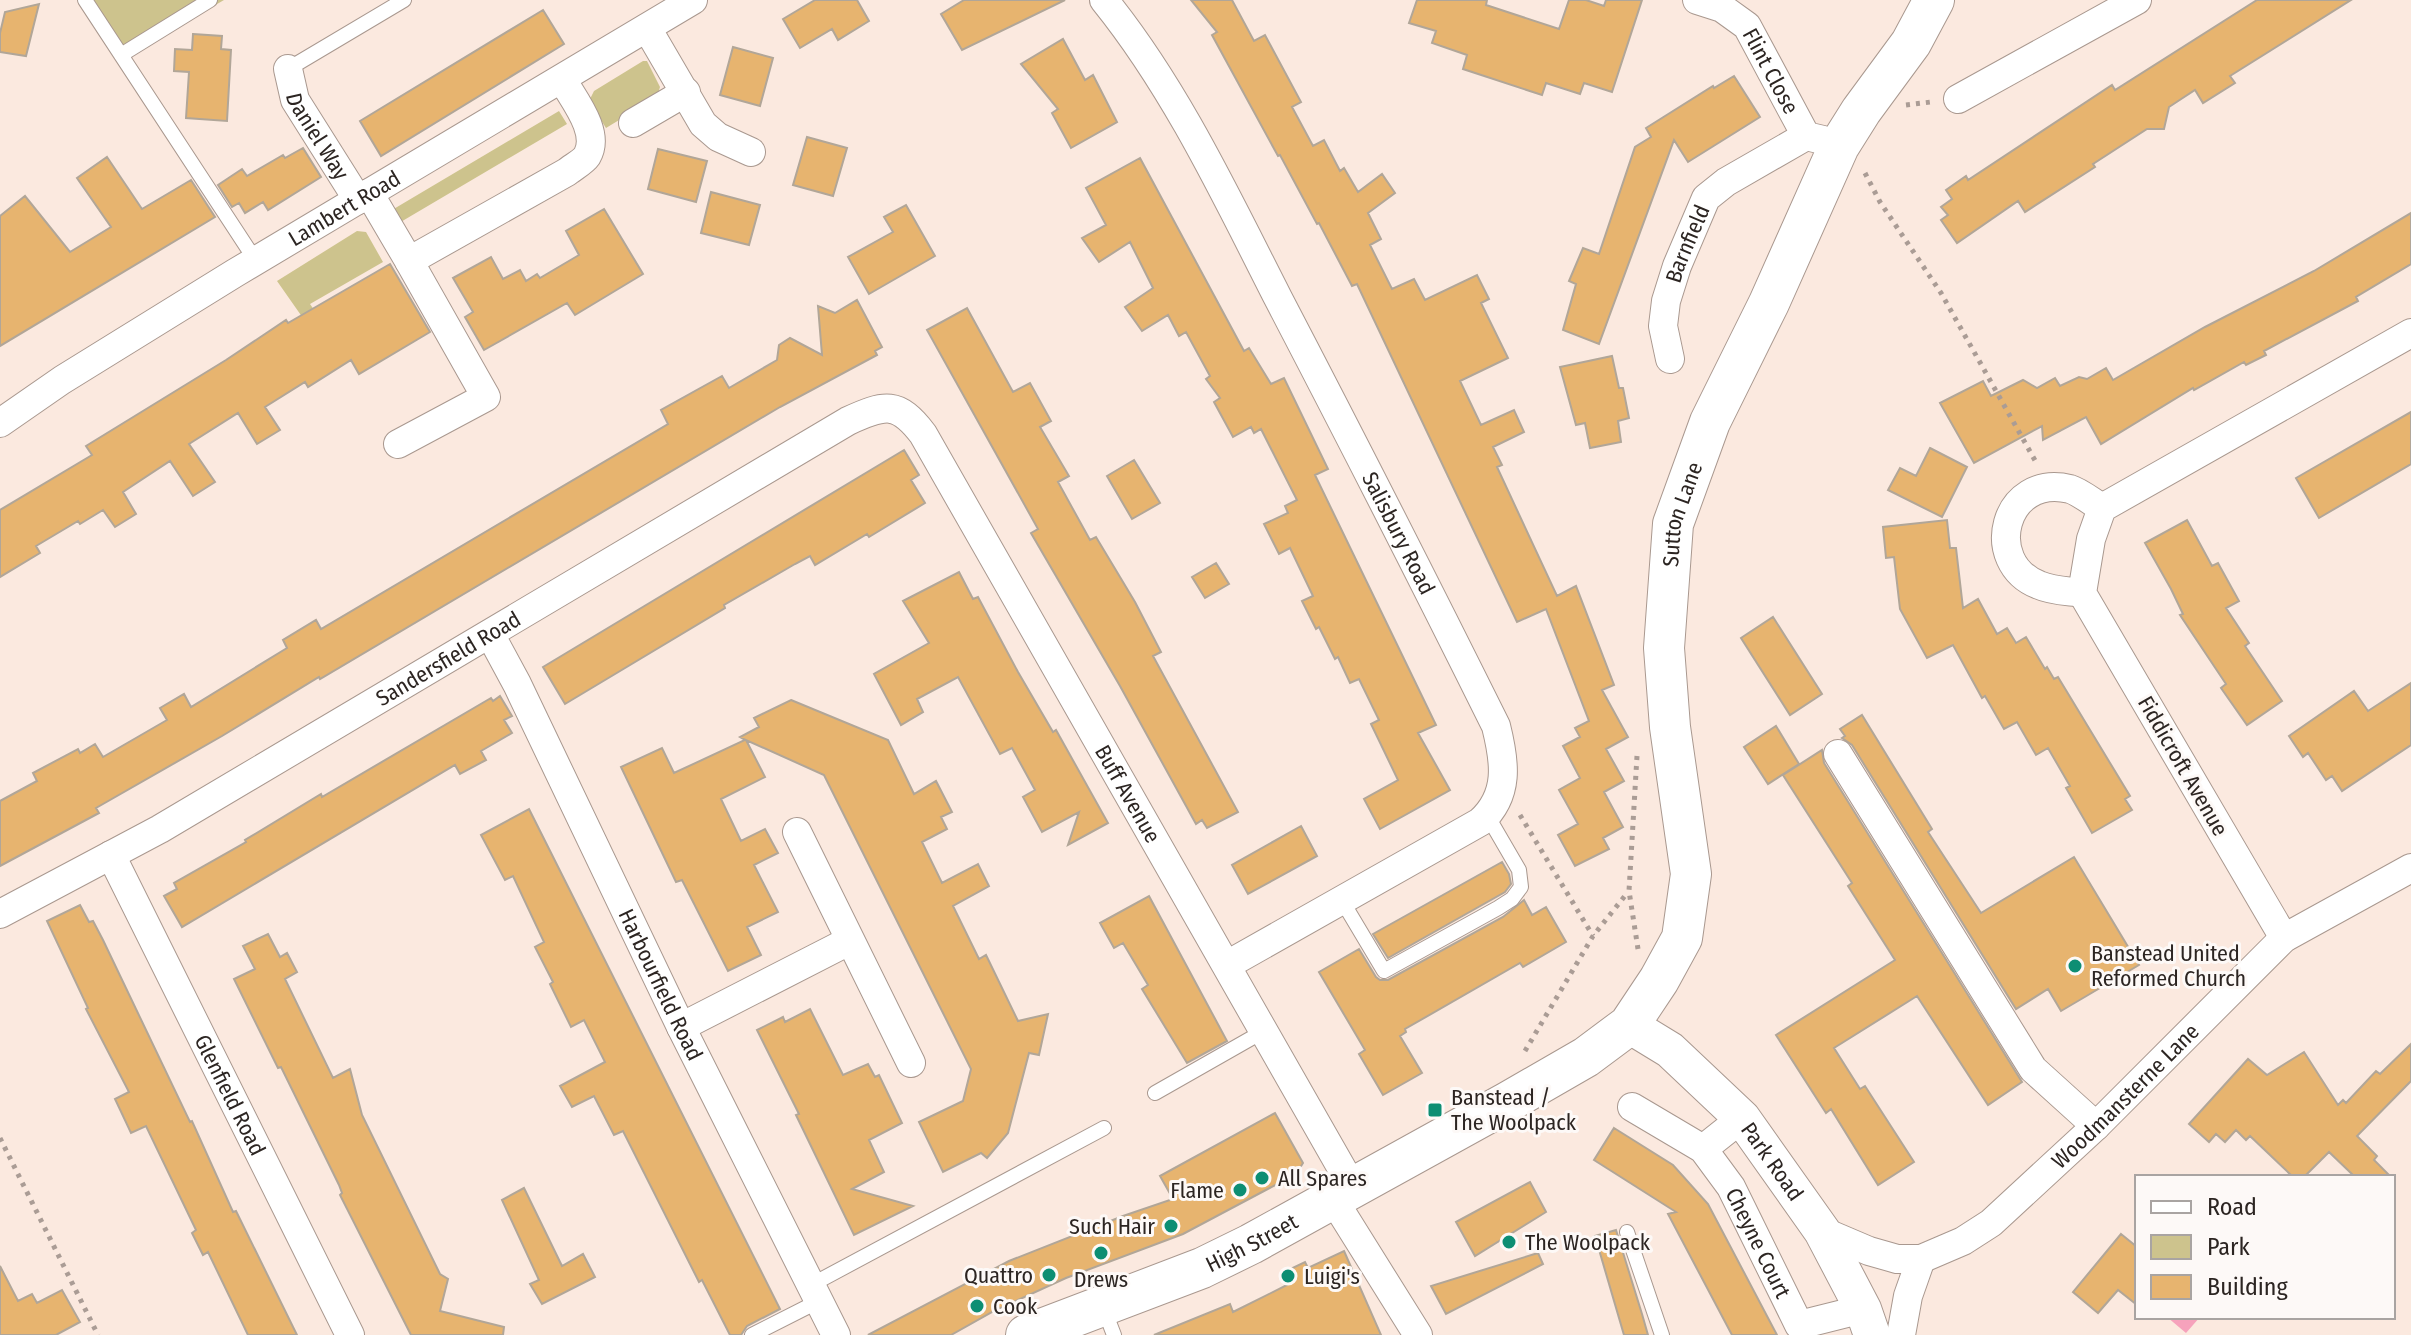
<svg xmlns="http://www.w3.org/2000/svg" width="2411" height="1335" font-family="'Fira Sans Condensed',sans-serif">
<rect width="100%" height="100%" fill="#fbe9df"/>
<path fill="#cdc38d" d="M91,0H224L126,57Z
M643,61H647L660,87L657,97L606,128L589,101L594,91Z
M559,111L567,124L399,223L392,210Z
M357,231L366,232L383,262L310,304L327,329L312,331L277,281Z"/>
<path fill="#f6a2bc" d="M2167,1317H2200L2186,1333Z"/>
<path fill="#e7b46f" stroke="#b1a698" stroke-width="2" d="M815,0H857L869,21L838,40L832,29L800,48L783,19Z
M964,0H1065L962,50L941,14Z
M1191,0H1232L1254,41L1265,35L1301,102L1292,107L1313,146L1324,140L1340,171L1344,168L1358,192L1382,174L1395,193L1368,213L1381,239L1370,245L1392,289L1414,279L1425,300L1477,275L1489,299L1481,303L1508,358L1460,381L1481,425L1514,410L1524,432L1493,447L1502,465L1497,467L1557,596L1576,586L1614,685L1602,690L1628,737L1606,749L1624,781L1604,792L1623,827L1603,838L1609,849L1575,866L1558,835L1578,824L1559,790L1580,778L1563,746L1580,737L1575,728L1589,721L1546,609L1517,622L1357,284L1352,286L1319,223L1317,224L1280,155L1278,156L1212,35L1217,32Z
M1417,0H1487L1486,5L1559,29L1569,0H1586L1604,6L1606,0H1642L1612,92L1584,83L1580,94L1546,83L1542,95L1463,69L1467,55L1432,43L1436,31L1409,23Z
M2257,0H2351L2230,76L2235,83L2203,103L2195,90L2169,107L2164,129H2147L2093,164L2095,167L2025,212L2018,201L1957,243L1941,220L1948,215L1941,207L1952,199L1946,190L1966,176L1968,180L2112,85L2115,90Z
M39,4L26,56L0,52V33L5,12Z
M543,10L564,44L381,156L360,121Z
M193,34L222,36L221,49L231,50L227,121L186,118L189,72L174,71L175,49L192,50Z
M1063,39L1085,80L1093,75L1117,122L1071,148L1052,113L1058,109L1021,64Z
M733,47L773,58L760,106L720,95Z
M1734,76L1760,117L1688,162L1674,140L1599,344L1563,330L1576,284L1569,281L1583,248L1599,254L1635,147L1651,137L1646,128L1713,86L1714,88Z
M807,137L847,148L833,196L793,185Z
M303,148L321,177L268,210L263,202L245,213L239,203L232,207L218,185L242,169L247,176L283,155L285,158Z
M658,149L707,161L696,202L648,189Z
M107,157L142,209L191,180L215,217L0,346V216L25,196L70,252L111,227L77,178Z
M1140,158L1244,351L1249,348L1271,384L1284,378L1328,469L1315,475L1436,725L1418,733L1450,790L1380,829L1364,799L1398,780L1371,724L1379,720L1359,679L1350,683L1338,657L1335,659L1319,627L1316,629L1302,601L1313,596L1290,548L1279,554L1264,524L1288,513L1285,506L1297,500L1261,429L1254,433L1251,427L1233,437L1214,402L1220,398L1206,379L1210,376L1186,332L1179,336L1168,315L1142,331L1125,307L1153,288L1130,242L1099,262L1082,238L1106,225L1086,188Z
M711,192L760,205L749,245L701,233Z
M906,205L935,256L869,294L848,257L893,232L884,217Z
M604,209L643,274L575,315L567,303L484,350L465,317L473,312L453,278L491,257L503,279L520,270L526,281L537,274L540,278L579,255L566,231Z
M2411,213V264L2356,297L2358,301L2264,351L2266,355L2246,365L2244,362L2194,390L2193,388L2101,444L2086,417L2043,440L2042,426L1974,463L1940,403L1983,381L1991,396L2023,380L2037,388L2055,378L2060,386L2079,377L2087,379L2106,368L2113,380L2205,327L2314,271Z
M390,264L430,332L359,374L351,360L308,387L305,382L265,407L280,430L257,444L238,413L189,444L215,482L193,496L170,461L123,492L136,514L115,527L103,510L80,524L78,521L36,546L40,553L0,577V510L92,455L86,446L226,360L286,320L288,323Z
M857,300L882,347L875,351L877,355L780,407L320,679L319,677L222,736L96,808L99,813L0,866V801L37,781L33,773L78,749L80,753L95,744L103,757L167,720L160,708L184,694L191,707L287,648L283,640L316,620L321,629L668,424L661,410L722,376L729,388L777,360L779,345L790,338L822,355L818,306L835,313Z
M967,308L1013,392L1030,383L1051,421L1040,427L1069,476L1058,482L1090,540L1096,537L1135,602L1161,652L1153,656L1238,812L1207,828L1202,820L1196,824L1120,686L1031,533L1038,529L927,330Z
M1612,356L1619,388H1623L1629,418L1618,421L1621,442L1590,448L1585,423L1576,425L1560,367Z
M2411,412V464L2319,518L2296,478Z
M1930,448L1967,467L1942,517L1888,490L1900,468L1916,476Z
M904,450L919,475L911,480L925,503L869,537L867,534L815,565L810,556L795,564L724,605L725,608L565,704L543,667Z
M1134,460L1160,503L1132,519L1107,476Z
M1947,520L1950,548H1956L1963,608L1978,599L1997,634L2007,628L2016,643L2026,637L2045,669L2047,667L2054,679L2058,677L2130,796L2125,799L2132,810L2092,833L2066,788L2070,786L2048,748L2036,755L2017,722L2004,729L1985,696L1982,698L1953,645L1927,658L1900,609L1894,557L1886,558L1883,527Z
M2187,520L2212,566L2218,563L2239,601L2226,608L2249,643L2245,646L2282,701L2247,725L2221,688L2226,684L2180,615L2183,614L2171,589L2145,543Z
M1216,563L1229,584L1205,598L1192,577Z
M959,572L973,599L978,597L1018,672L1053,732L1056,730L1108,823L1068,845L1079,812L1042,832L1023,797L1035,790L1012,748L1000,754L958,677L917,699L923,712L901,725L874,674L929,643L903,601Z
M1773,617L1822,694L1790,715L1741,638Z
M2411,683V745L2342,791L2332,776L2326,780L2308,753L2303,757L2289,736L2354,691L2368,711Z
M500,696L512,716L504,720L512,733L481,751L486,760L460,774L455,765L182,927L164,896L177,889L174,883L246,842L245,840L321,794L322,797L491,698L493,701Z
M791,700L888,740L914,794L936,781L952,812L941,817L947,829L922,842L942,883L978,864L989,886L953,906L979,959L986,955L1018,1021L1048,1014L1039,1055L1029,1053L1008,1133L987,1158L981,1153L943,1172L919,1122L963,1101L971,1069L824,775L746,740L765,777L721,799L741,841L765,829L778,853L754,865L778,912L747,927L761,955L728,971L682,880L676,882L621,767L662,748L674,773L745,740L740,737L759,727L754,718Z
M1862,715L1932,829L1928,832L1981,913L2074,857L2139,965L2061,1011L2048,989L2016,1009L1852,745L1842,738L1845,736L1840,729Z
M1776,726L1799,764L1768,784L1744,747Z
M1822,750L1824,763L2022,1082L1988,1105L1917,996L1834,1048L1860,1089L1865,1086L1914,1162L1878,1185L1831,1109L1826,1113L1776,1035L1895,960L1848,886L1852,883L1783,775Z
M529,809L780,1309L747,1326L741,1335H730L702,1280L699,1282L623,1131L614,1135L594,1096L572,1107L560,1086L605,1062L584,1020L571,1027L550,984L553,982L535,947L544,942L513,876L505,880L481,835Z
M1301,826L1317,856L1248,894L1232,865Z
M1502,862L1509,874L1511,884L1505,892L1388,958L1373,934Z
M1149,896L1227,1041L1187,1063L1142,989L1148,985L1123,943L1114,948L1100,923Z
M1524,900L1532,915L1546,907L1566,942L1523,967L1520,963L1405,1029L1406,1032L1400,1036L1422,1073L1383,1095L1359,1054L1365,1050L1319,972L1359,949L1376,977L1380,980H1388L1503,917Z
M80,905L89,922L93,921L103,940L190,1122L192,1121L233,1212L236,1211L297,1335H248L208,1252L203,1255L192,1233L196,1230L146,1126L131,1133L115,1099L129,1092L86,1009L88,1008L47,921Z
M268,934L280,957L287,953L297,972L285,979L333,1078L350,1069L362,1115L440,1274L448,1279L440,1311L504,1327L503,1335H411L340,1195L342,1193L339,1185L281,1067L278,1068L234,979L255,969L243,946Z
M810,1009L843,1075L868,1064L875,1077L879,1075L902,1123L869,1140L884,1172L852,1189L913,1206L854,1235L796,1115L799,1114L757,1030L783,1017L785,1022Z
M2411,1044V1081L2357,1136L2377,1156L2374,1160L2391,1177H2355L2329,1152L2304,1177H2293L2250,1136L2246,1140L2236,1130L2225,1142L2216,1134L2209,1142L2189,1124L2248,1059L2267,1075L2304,1052L2338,1105L2343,1100L2346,1103L2376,1071L2380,1074Z
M1275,1113L1303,1163L1296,1174L1183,1234L1066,1278L994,1311L951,1335H868L1009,1261L1123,1216L1173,1199L1160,1176Z
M1614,1128L1673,1165L1708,1204L1777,1335H1732L1668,1214L1676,1212L1594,1160Z
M1530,1182L1546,1212L1475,1256L1456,1222Z
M524,1188L562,1266L583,1254L595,1277L542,1304L530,1284L539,1280L502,1200Z
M1616,1230L1642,1314L1648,1335H1624L1595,1236Z
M2121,1234L2137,1247V1305L2118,1290L2098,1313L2073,1292Z
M1344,1251L1381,1335H1154L1230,1304L1233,1312L1287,1285L1282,1273L1305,1262L1308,1268Z
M1538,1253L1543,1264L1446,1314L1431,1286Z
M0,1266L18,1301L32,1294L37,1303L62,1290L80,1322L56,1335H0Z"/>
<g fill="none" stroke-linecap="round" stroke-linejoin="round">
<g stroke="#a9988f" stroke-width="16">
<path id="service" d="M85,0L256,261
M121,55L210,0
M288,69L404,0
M1341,899L1384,971L1498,908L1512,899L1521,887L1519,870L1487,815
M1155,1093L1264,1031
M1627,1232L1662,1335
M811,1285L1104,1128
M1104,1309L1114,1335
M752,1335L819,1301"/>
</g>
<g stroke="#a9988f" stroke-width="30">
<g id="minor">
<path id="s1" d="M1104,0C1176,89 1226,196 1278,298C1352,440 1425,583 1496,726C1505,762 1510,795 1480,822L1227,965"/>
<path id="s2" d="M1697,0L1722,8L1747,26L1806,136L1823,140"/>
<path d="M647,28L703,124L718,137L751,152"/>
<path id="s3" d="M288,69L295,100L358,200"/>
<path d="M1958,99L2137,0"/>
<path d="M633,123L686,92"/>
<path d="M369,193L409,261L567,172C573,167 583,162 587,156C601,132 573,99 562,79"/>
<path id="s4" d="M1670,359L1663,326L1666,301L1677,266L1706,198L1726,182L1806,136"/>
<path id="s5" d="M0,423L62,380L235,273L693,0"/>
<path d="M398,444L486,397L409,261"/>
<path d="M2082,593C2069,591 2052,591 2039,585C1982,563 2003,473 2070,489C2080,492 2092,502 2102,508"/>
<path id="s6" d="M490,634L517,684L681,1027L836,1335"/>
<path d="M1838,754L2033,1069L2096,1126"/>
<path d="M797,832L911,1063"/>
<path id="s7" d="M111,855L350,1335"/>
<path id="s8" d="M0,914L160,829L848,421C885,404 898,401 923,434L1353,1188"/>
<path d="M2284,938L2082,593L2091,539L2102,508L2411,333"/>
<path d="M681,1027L849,941"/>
<path id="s9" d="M1632,1107L1703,1149L1731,1187L1799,1325L1863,1309"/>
<path d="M1703,1149L1742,1118"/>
<path d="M1333,1199L1418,1335"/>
<path id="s10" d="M1822,1231L1869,1251L1897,1259H1921L1963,1241L1991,1223L2096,1126L2284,938L2411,868"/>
<path d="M1901,1335L1908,1296L1921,1259"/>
</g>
</g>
<g stroke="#a9988f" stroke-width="38">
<g id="tertiary">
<path id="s11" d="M1629,1025L1670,1050L1742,1118L1822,1231L1863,1309L1872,1335"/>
</g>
</g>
<g stroke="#a9988f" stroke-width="42">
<g id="secondary">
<path id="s12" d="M1026,1335L1202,1268L1251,1244L1508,1102L1586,1057L1629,1025L1659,980L1682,938L1691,874L1670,727L1664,648L1673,524L1710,422L1769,303L1839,146L1861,111L1911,43L1934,0"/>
</g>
</g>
<path stroke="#aa9c95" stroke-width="5" stroke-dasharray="4 6" stroke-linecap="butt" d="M1906,105L1931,102
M1865,173L1880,202L1941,293L2037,464
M1637,756L1629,891L1638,949
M1520,815L1593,936
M1525,1051L1593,936L1628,892
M0,1138L98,1335"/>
<use href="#service" stroke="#fff" stroke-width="14"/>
<use href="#minor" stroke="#fff" stroke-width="28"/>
<use href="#tertiary" stroke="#fff" stroke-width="36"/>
<use href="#secondary" stroke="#fff" stroke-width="40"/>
</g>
<g fill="#0d8e73" stroke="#fdf9f7" stroke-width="3">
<circle cx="2075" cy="966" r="8"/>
<rect x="1427" y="1102" width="16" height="16" rx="4"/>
<circle cx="1262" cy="1178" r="8"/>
<circle cx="1240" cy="1190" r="8"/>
<circle cx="1171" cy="1226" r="8"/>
<circle cx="1509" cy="1242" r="8"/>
<circle cx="1101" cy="1253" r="8"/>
<circle cx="1049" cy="1275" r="8"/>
<circle cx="1288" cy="1276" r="8"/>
<circle cx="977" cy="1306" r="8"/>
</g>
<g text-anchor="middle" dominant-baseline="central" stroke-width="6" stroke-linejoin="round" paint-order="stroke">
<g font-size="22" fill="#2c2522" stroke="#fdf9f7">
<text stroke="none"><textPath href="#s2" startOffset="108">Flint Close</textPath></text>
<text stroke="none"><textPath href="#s3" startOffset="74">Daniel Way</textPath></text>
<text stroke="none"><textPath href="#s5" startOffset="406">Lambert Road</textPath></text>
<text stroke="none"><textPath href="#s4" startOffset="120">Barnfield</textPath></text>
<text stroke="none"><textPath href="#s12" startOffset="1210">Sutton Lane</textPath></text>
<text stroke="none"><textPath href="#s1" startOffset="610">Salisbury Road</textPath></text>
<text stroke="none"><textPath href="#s8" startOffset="516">Sandersfield Road</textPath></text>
<text transform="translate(2183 766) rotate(60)">Fiddicroft Avenue</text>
<text stroke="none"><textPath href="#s8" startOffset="1482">Buff Avenue</textPath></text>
<text stroke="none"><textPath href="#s6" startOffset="390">Harbourfield Road</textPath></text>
<text stroke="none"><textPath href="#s7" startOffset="268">Glenfield Road</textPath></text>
<text stroke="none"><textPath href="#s10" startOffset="368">Woodmansterne Lane</textPath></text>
<text stroke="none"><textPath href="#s11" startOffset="200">Park Road</textPath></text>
<text stroke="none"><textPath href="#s12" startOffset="244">High Street</textPath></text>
<text stroke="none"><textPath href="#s9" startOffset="192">Cheyne Court</textPath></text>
</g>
<g font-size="22" fill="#2c2522" stroke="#fdf9f7" text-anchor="start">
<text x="2091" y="953">Banstead United<tspan x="2091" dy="25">Reformed Church</tspan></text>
<text x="1451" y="1097">Banstead /<tspan x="1451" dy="25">The Woolpack</tspan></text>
<text x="1278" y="1178">All Spares</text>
<text x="1224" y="1190" text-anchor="end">Flame</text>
<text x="1155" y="1226" text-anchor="end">Such Hair</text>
<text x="1525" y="1242">The Woolpack</text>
<text x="1033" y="1275" text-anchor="end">Quattro</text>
<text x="1304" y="1276">Luigi's</text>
<text x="1101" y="1279" text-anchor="middle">Drews</text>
<text x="993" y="1306">Cook</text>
</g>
</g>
<rect x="2135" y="1175" width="260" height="144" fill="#fdf9f7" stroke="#a9a4a2" stroke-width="2"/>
<rect x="2151" y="1201" width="40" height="12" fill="#ffffff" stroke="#a9a4a2" stroke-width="2"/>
<text x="2207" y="1215" font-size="24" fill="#2c2522">Road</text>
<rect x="2151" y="1235" width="40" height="24" fill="#cdc38d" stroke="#a9a4a2" stroke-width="2"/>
<text x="2207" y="1255" font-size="24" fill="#2c2522">Park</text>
<rect x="2151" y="1275" width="40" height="24" fill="#e7b46f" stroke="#a9a4a2" stroke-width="2"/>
<text x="2207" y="1295" font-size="24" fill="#2c2522">Building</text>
</svg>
